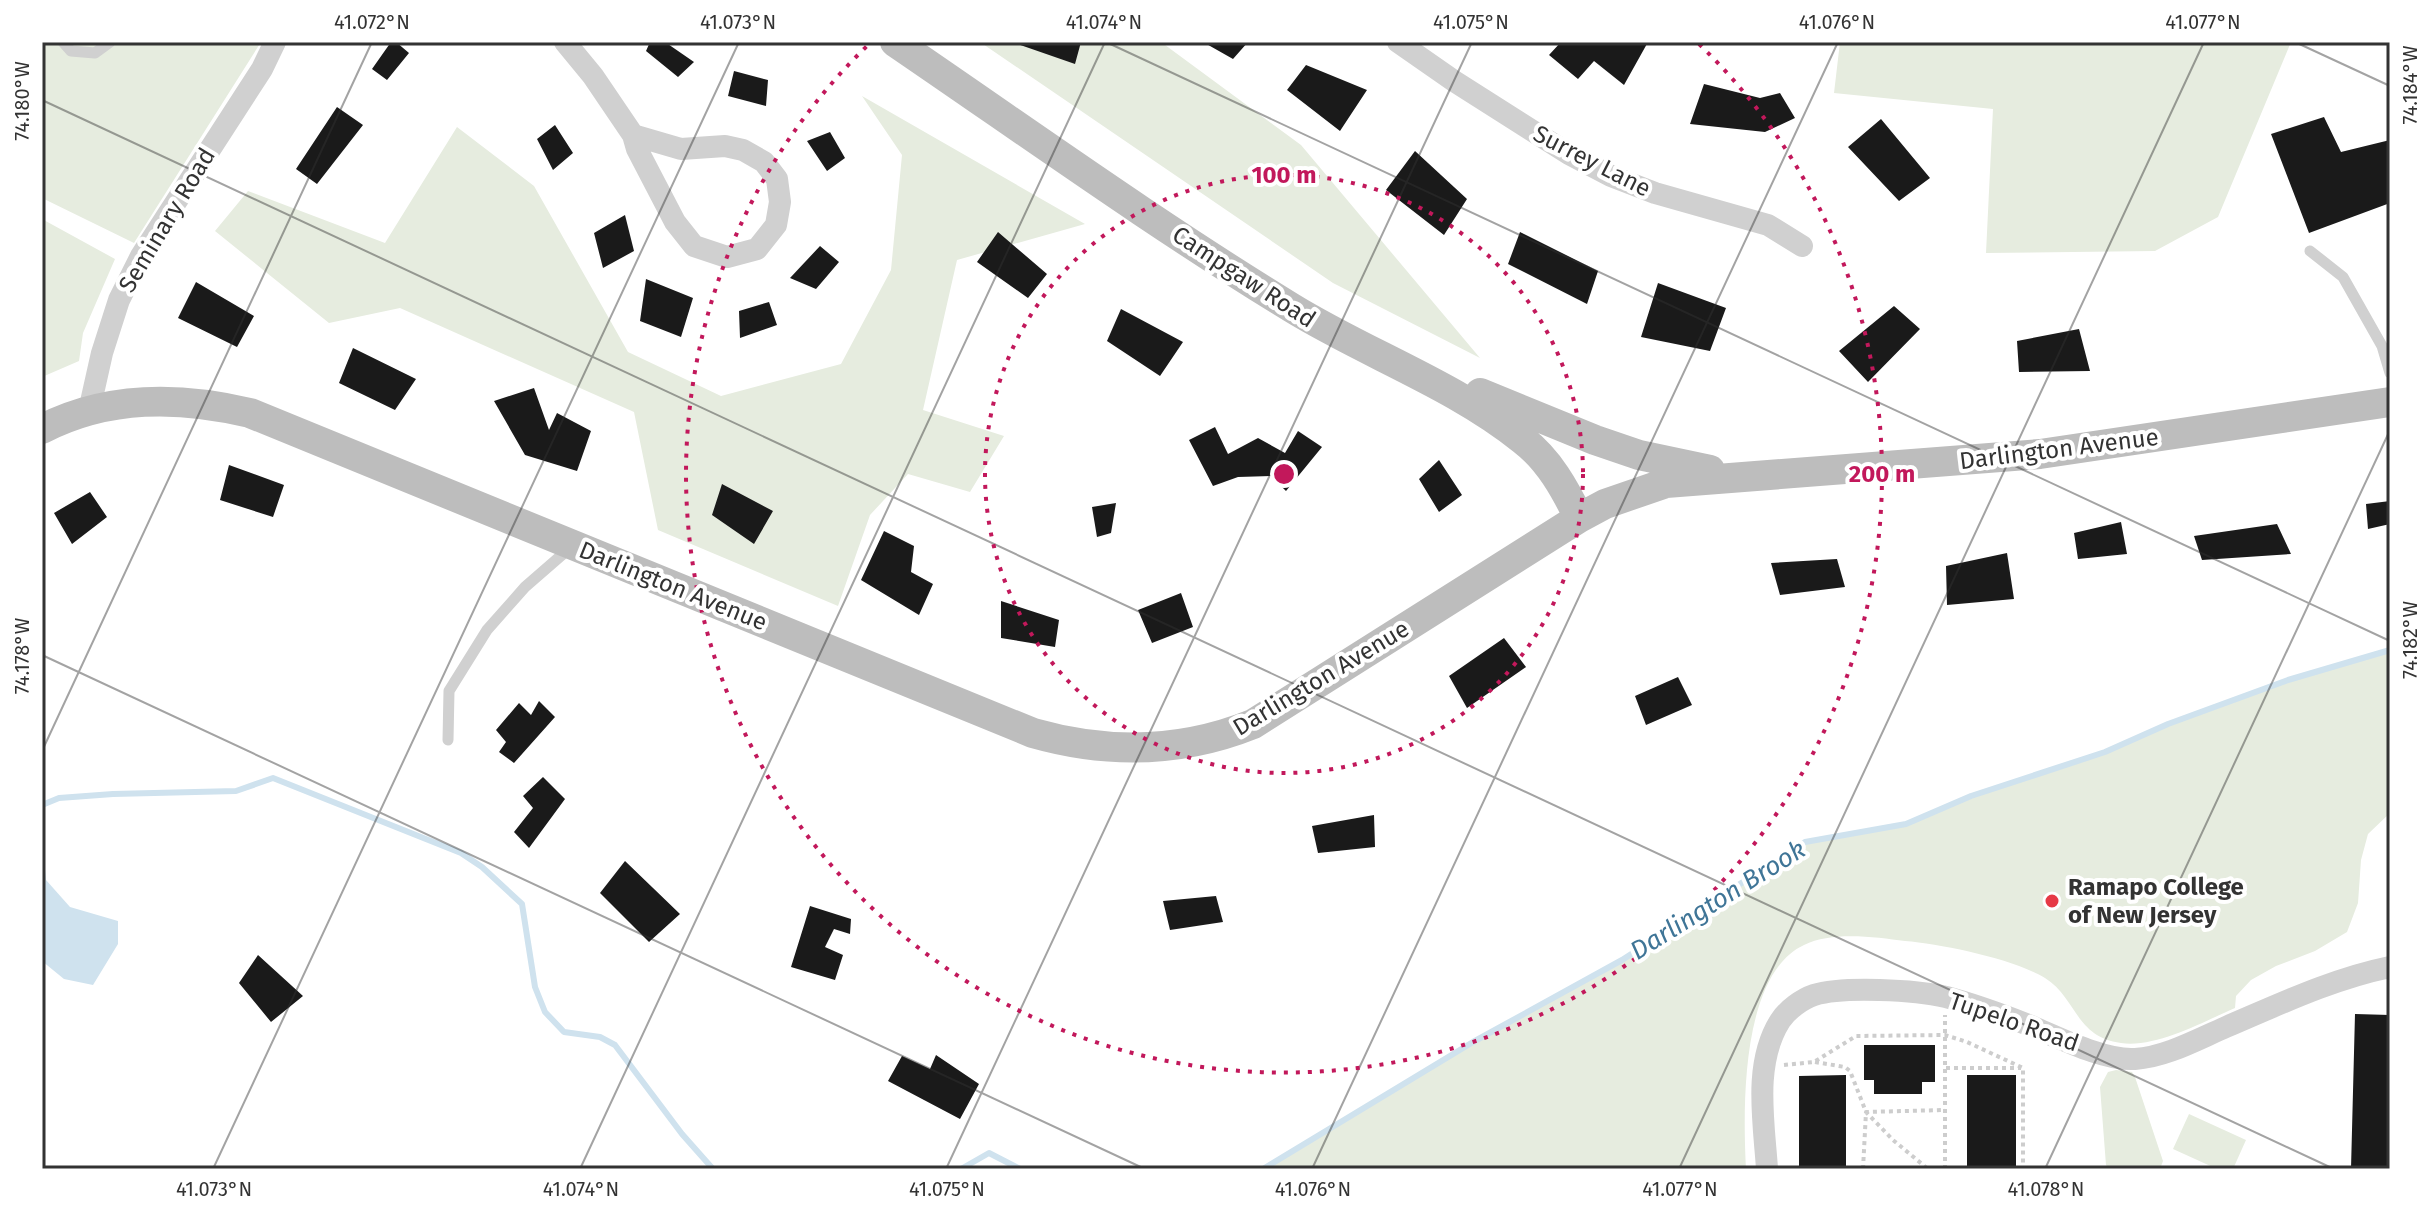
<svg xmlns="http://www.w3.org/2000/svg" width="2432" height="1211" font-family="'Fira Sans',sans-serif">
<rect width="100%" height="100%" fill="#fff"/>
<path fill="#e6ecdf" d="M42,42H261L134,243L42,198Z
M980,42H1161L1301,145L1480,358L1333,283Z
M1840,42H2291L2218,217L2155,251L1986,253L1993,109L1834,93Z
M862,96L1085,224L957,260L923,410L1004,436L970,492L908,474L870,515L838,606L658,530L634,412L400,308L329,323L215,231L248,191L385,243L457,127L534,186L628,352L721,396L841,364L891,270L902,155Z
M42,219L115,259L83,333L79,361L42,377Z
M2390,650V813L2368,834L2361,860L2358,903L2347,932L2315,951L2276,966L2251,980L2236,996L2235,1008C2203,1022 2156,1048 2121,1043C2075,1037 2077,998 2045,978C2014,959 1942,944 1905,941C1875,937 1832,931 1804,945C1740,975 1743,1110 1746,1169H1263L1473,1042L1622,959L1805,842L1906,824L1971,796L2105,752L2168,724L2288,680Z
M2116,1070L2132,1072L2135,1077L2163,1161L2160,1169H2109L2106,1165L2100,1087L2108,1072Z
M2189,1114L2246,1140L2233,1169H2217L2173,1149Z"/>
<path fill="#cfe2ee" d="M43,847L46,880L70,907L118,921V944L93,985L64,979L42,961Z"/>
<g fill="none" stroke-linecap="round" stroke-linejoin="round">
<path stroke="#cfe2ee" stroke-width="6" d="M42,805L59,798L113,794L236,791L273,778L461,853L482,867L522,904L535,987L545,1012L564,1032L600,1037L615,1045L682,1134L713,1169
M961,1169L989,1153L1020,1169
M1263,1169L1473,1042L1622,960L1805,842L1906,824L1971,796L2105,752L2168,724L2288,680L2390,650"/>
</g>
<path fill="#1a1a1a" d="M391,42H396L409,53L387,80L372,69Z
M650,42H665L694,62L678,77L646,51Z
M1012,42H1081L1075,64Z
M1203,42H1248L1233,59Z
M1561,42H1648L1624,85L1594,61L1578,79L1549,55Z
M1306,65L1367,90L1340,131L1287,90Z
M734,71L768,80L766,106L728,96Z
M1704,84L1760,98L1780,93L1795,118L1765,132L1690,124Z
M337,107L363,125L317,184L296,169Z
M2324,117L2341,152L2390,140V203L2309,233L2271,134Z
M1881,119L1930,178L1899,201L1848,147Z
M555,125L573,153L553,170L537,139Z
M830,132L845,158L827,171L807,141Z
M1415,151L1467,199L1444,235L1386,190Z
M625,215L634,251L603,268L594,233Z
M998,232L1047,274L1028,298L977,262Z
M1520,232L1598,271L1587,304L1508,264Z
M820,246L839,262L816,289L790,278Z
M646,279L693,298L681,337L640,321Z
M196,282L254,316L237,347L178,318Z
M1658,283L1726,308L1710,351L1641,337Z
M769,302L777,325L740,338L739,311Z
M1894,306L1920,329L1868,382L1839,351Z
M1121,309L1183,342L1160,376L1107,341Z
M2079,329L2090,371L2019,372L2017,341Z
M353,348L416,379L395,410L339,383Z
M534,388L549,430L557,413L591,431L577,471L525,455L494,401Z
M1215,427L1228,454L1258,438L1285,453L1298,431L1322,447L1286,491L1271,476L1238,477L1213,486L1189,440Z
M1439,460L1462,495L1439,512L1419,479Z
M229,465L284,485L273,517L220,500Z
M722,484L773,511L754,544L712,515Z
M90,492L107,517L72,544L54,513Z
M2390,501V524L2368,529L2366,504Z
M1116,503L1111,533L1097,537L1092,507Z
M2121,522L2127,554L2078,559L2074,533Z
M2277,524L2291,554L2202,560L2194,536Z
M884,531L914,546L911,572L933,584L919,615L861,580Z
M2007,553L2014,599L1947,605L1946,566Z
M1837,559L1845,587L1780,595L1771,563Z
M1181,593L1193,627L1152,643L1138,610Z
M1001,601L1059,620L1055,647L1001,638Z
M1504,638L1526,667L1467,708L1449,676Z
M1678,677L1692,705L1646,725L1635,696Z
M539,701L555,717L514,763L499,752L506,742L496,730L519,703L531,715Z
M543,777L565,799L529,848L514,832L533,808L523,796Z
M1374,815L1375,847L1318,853L1312,826Z
M625,861L680,914L649,942L600,893Z
M1216,896L1223,922L1170,930L1163,901Z
M810,906L851,919L850,934L834,929L825,947L843,955L835,980L791,967Z
M258,955L303,996L271,1022L239,983Z
M2355,1014L2390,1015V1169H2351Z
M1864,1045H1935V1082H1922V1094H1874V1080H1864Z
M936,1055L979,1084L960,1119L888,1081L902,1056L930,1069Z
M1846,1075V1169H1799V1076Z
M1967,1075H2016V1169H1967Z"/>
<g fill="none" stroke-linecap="round" stroke-linejoin="round">
<path stroke="#cdcdcd" stroke-width="4" stroke-dasharray="4 4" stroke-linecap="butt" d="M1815,1062L1845,1067L1850,1071L1866,1112L1893,1140L1928,1169
M1784,1065L1814,1062L1856,1036L1945,1035L1967,1042L2023,1068V1169
M1946,1068H2021
M1863,1169L1866,1112L1945,1110
M1945,1169V1015"/>
<path stroke="#d0d0d0" stroke-width="11" d="M63,42L71,51L95,53L110,42
M2310,251L2343,277L2382,346L2390,373
M448,740L449,691L487,630L525,587L571,547"/>
<path stroke="#d0d0d0" stroke-width="22" d="M565,42L593,76L633,135L637,149L675,222L694,246L727,257L757,249L776,225L780,202L777,179L764,162L743,150L725,146L681,149L633,135
M1398,42L1454,81L1569,154L1611,176L1655,193L1768,225L1802,246
M89,411L102,353L119,300L141,256L262,69L275,42
M1767,1169C1764,1122 1753,1064 1780,1021C1787,1010 1802,999 1814,995C1843,986 1916,990 1946,997C1973,1004 2000,1014 2026,1024C2056,1036 2103,1061 2135,1059C2166,1057 2198,1039 2226,1027C2280,1004 2332,979 2390,967"/>
<path stroke="#bdbdbd" stroke-width="30" d="M895,42C1027,132 1156,225 1292,308C1367,354 1455,385 1523,440C1549,460 1565,489 1579,518
M1480,393L1595,440L1639,455L1710,470
M42,429C108,395 179,396 250,413L1033,733C1107,754 1181,753 1253,724L1579,518L1605,504L1666,483L2040,454L2390,402"/>
</g>
<path fill="none" stroke="#333" stroke-width="2" stroke-opacity="0.45" d="M1106,42L2390,641M2295,42L2390,86M42,100L2334,1169M42,655L1145,1169M42,751L372,42M213,1169L739,42M580,1169L1105,42M946,1169L1472,42M1312,1169L1838,42M1679,1169L2204,42M2045,1169L2390,430"/>
<g fill="none" stroke="#c2185b" stroke-width="4" stroke-dasharray="4 8">
<circle cx="1284" cy="474" r="299"/>
<path d="M1699 44A598 598 0 1 1 869 44"/>
</g>
<circle fill="#e63946" stroke="#fff" stroke-width="3" cx="2052" cy="901" r="8"/>
<g text-anchor="middle" dominant-baseline="central" stroke-width="8" stroke-linejoin="round" paint-order="stroke">
<g font-size="24" fill="#333" stroke="#fff">
<text transform="translate(1592 161) rotate(27)">Surrey Lane</text>
<text transform="translate(167 220) rotate(-59)">Seminary Road</text>
<text transform="translate(1244 277) rotate(33)">Campgaw Road</text>
<text transform="translate(2059 449) rotate(-7)">Darlington Avenue</text>
<text transform="translate(673 586) rotate(22)">Darlington Avenue</text>
<text transform="translate(1321 678) rotate(-31)">Darlington Avenue</text>
<text transform="translate(2014 1022) rotate(19)">Tupelo Road</text>
</g>
<g font-size="24" font-weight="bold" fill="#333" stroke="#fff" text-anchor="start">
<text x="2068" y="887">Ramapo College<tspan x="2068" dy="28">of New Jersey</tspan></text>
</g>
<g font-size="26" font-style="italic" fill="#3f7597" stroke="#fff">
<text transform="translate(1718 900) rotate(-32)">Darlington Brook</text>
</g>
</g>
<circle cx="1284" cy="474" r="12" fill="#c2185b" stroke="#fff" stroke-width="4"/>
<g font-size="24" text-anchor="middle" font-weight="bold" fill="#c2185b" stroke="#fff" stroke-width="8" stroke-linejoin="round" paint-order="stroke">
<text x="1284" y="183">100 m</text>
<text x="1882" y="482">200 m</text>
</g>
<rect width="2432" height="1211" fill="none" stroke="#ffffff" stroke-width="88"/>
<rect x="44" y="44" width="2344" height="1123" fill="none" stroke="#333" stroke-width="3"/>
<g font-size="20" text-anchor="middle" fill="#333">
<text x="372" y="29">41.072°N</text>
<text x="738" y="29">41.073°N</text>
<text x="1104" y="29">41.074°N</text>
<text x="1471" y="29">41.075°N</text>
<text x="1837" y="29">41.076°N</text>
<text x="2203" y="29">41.077°N</text>
<text transform="translate(2410 85) rotate(-90)" y="7">74.184°W</text>
<text transform="translate(22 101) rotate(-90)" y="7">74.180°W</text>
<text transform="translate(2410 640) rotate(-90)" y="7">74.182°W</text>
<text transform="translate(22 656) rotate(-90)" y="7">74.178°W</text>
<text x="214" y="1196">41.073°N</text>
<text x="581" y="1196">41.074°N</text>
<text x="947" y="1196">41.075°N</text>
<text x="1313" y="1196">41.076°N</text>
<text x="1680" y="1196">41.077°N</text>
<text x="2046" y="1196">41.078°N</text>
</g>
</svg>
